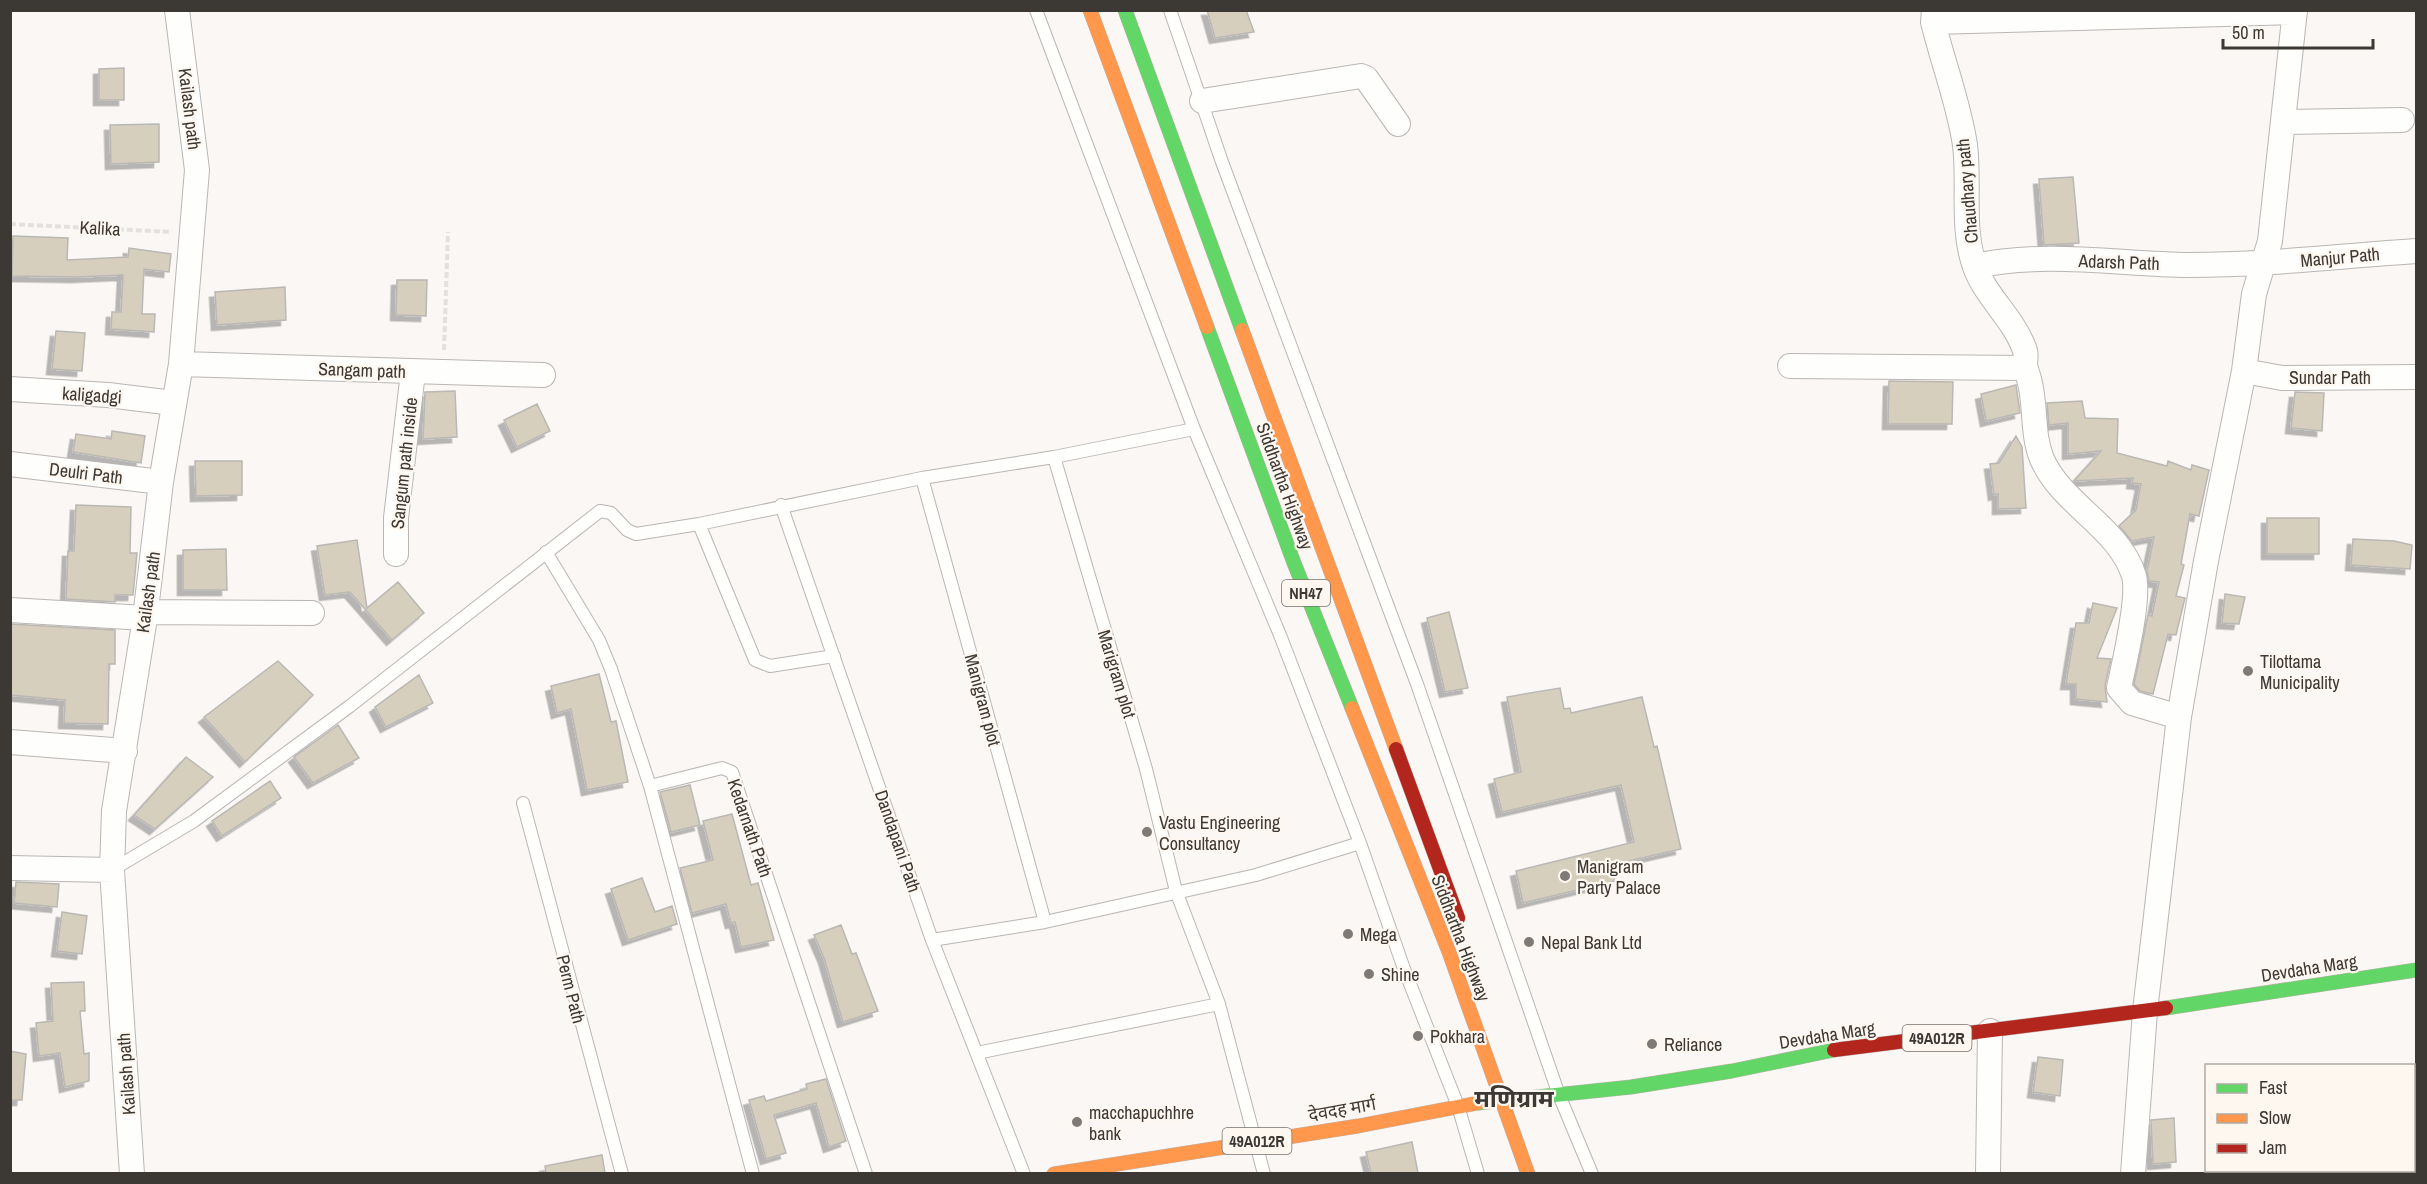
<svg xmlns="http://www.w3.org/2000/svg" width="2427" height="1184" font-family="'Archivo Narrow','Noto Sans Devanagari',sans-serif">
<defs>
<filter id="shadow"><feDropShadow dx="-5.5" dy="5.5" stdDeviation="0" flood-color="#0004"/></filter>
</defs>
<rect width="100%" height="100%" fill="#faf7f4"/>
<path fill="#d6cfbe" stroke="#bab8b4" stroke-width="1.5" filter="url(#shadow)" d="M1207,10H1246L1254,32L1215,38Z
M124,68V100H99V69Z
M159,124V162L111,164L110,125Z
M2073,177L2079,243L2044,245L2039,179Z
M13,236L68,238L67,260L128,257L129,248L171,254L169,272L144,269L142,314H155L154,332L111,329L112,312H121L123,275L77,277L12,276Z
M397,280H427L426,316L396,315Z
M285,287L286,320L217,325L215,292Z
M56,331L85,333L82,371L52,369Z
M1889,381L1953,382L1952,424H1888Z
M2016,385L2020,413L1986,421L1981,394Z
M455,391L457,437L423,439L425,392Z
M2295,392L2324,393L2322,431L2291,428Z
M2082,401L2085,418L2118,419L2117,453L2167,466L2168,461L2191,470L2192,465L2209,470L2199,516L2190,514L2181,564L2184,565L2176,596L2185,598L2176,635L2168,634L2153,694L2140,691L2134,684L2148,615L2152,616L2159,582L2149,581L2147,571L2154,537L2132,541L2119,526L2136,510L2141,484L2132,483L2133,478L2074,481L2101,451L2068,454V423L2049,425L2047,403Z
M537,404L550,431L517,447L504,420Z
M112,431L145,436L141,463L73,452L76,434L111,439Z
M2016,436L2022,447L2026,508L1998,509V494L1994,495L1990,464L1999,463Z
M195,461H242V495L196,496Z
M76,505L131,507L130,553H137L133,595H115V602L66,599L68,551H74Z
M2267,518H2319V554H2267Z
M2353,539L2394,541L2412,545L2410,569L2351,565Z
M357,540L367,608L398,582L424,613L392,640L350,592L325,595L317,546Z
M226,549L227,590H183V550Z
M2225,594L2245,597L2239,624L2222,623Z
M2093,603L2117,608L2097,658L2111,659L2105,686L2107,702L2076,699V684H2066L2076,623H2089Z
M1449,612L1468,688L1445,692L1427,618Z
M10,624L115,630V664H109L108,724L64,723L65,700L10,695Z
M278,661L313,695L245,762L204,717Z
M599,674L611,722L616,721L628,782L587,790L571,709L557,713L551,686Z
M419,675L433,703L386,727L375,707Z
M1560,688L1564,709L1570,708L1571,713L1642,697L1654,747L1657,746L1681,849L1611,865L1615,881L1523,903L1516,871L1634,842L1621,785L1502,812L1494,779L1521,772L1507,697Z
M338,725L359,758L313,783L294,757Z
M186,757L213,777L155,829L134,815Z
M270,781L281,798L222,836L212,821Z
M690,785L700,825L671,832L660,792Z
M732,814L751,885L758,883L774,940L741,947L735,922L731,923L726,904L692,913L680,868L713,860L703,821Z
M642,878L655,912L672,906L677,924L628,940L611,889Z
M16,882L59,884L57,907L14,903Z
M62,912L87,916L82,954L57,951Z
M841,925L852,954L856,953L878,1011L843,1022L824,958L814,935Z
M84,982L85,1011H80L84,1054L89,1053V1081L65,1087L60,1053L39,1056L36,1023L53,1021L51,983Z
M10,1051L26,1054L22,1100H10Z
M2038,1057L2063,1060L2060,1096L2033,1092Z
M826,1079L846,1141L829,1147L816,1103L774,1115L786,1153L766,1159L749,1100L764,1096L766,1101L807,1089L806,1084Z
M2174,1118L2176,1162L2153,1164L2151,1120Z
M1412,1142L1418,1173H1371L1366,1152Z
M602,1155L605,1173H546L545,1166Z"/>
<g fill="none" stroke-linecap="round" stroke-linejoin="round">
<g stroke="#bab6b3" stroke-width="14">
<path id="lane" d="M1036,10L1194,429L1280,635L1360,843L1403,966L1458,1106L1478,1174
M1170,10L1222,162L1417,684L1559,1095L1592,1174
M1054,457L1146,769L1176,891L1219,1004L1264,1174
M922,478L1045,922
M781,505L932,940L1024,1174
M699,524L755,660L770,666L834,656
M546,552L599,640L611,669L650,786L753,1174
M650,786L722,768L732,772L866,1174
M523,803L622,1174
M112,870L194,821L350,706L600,511L611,513L627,530L636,534L699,524L922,478L1054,457L1194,429
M932,940L1045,922L1256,875L1360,843
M977,1053L1219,1004"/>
</g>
<g stroke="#bab6b3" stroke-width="26">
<path id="street" d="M1934,10L1933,22C1943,63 1959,104 1965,145C1970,186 1961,227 1975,267C1986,297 2013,318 2024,348C2027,353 2025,360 2025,365C2026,371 2029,377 2030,383C2036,408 2032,435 2042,459C2062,505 2119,527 2134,576C2140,599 2124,663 2119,688L2132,703L2179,717
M1933,22L2295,12
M1202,101L1361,76L1366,78L1398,124
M2283,122L2402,120
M1975,266C2044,251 2119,264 2189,265C2265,265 2341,256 2416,251
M181,364L543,375
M1790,366L2025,368
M2244,371L2282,378L2416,377
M10,389L108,395L173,403
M10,464L161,482
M396,554V518L413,372
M10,610L145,618
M146,612L312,613
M10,742L125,751
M10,868L112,870
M132,1174L112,870L114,811L145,618L161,482L181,364L197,170L177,10
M1988,1174L1990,1031
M2133,1174L2145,1011L2179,717L2206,561L2244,371L2254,294L2270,241L2295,10"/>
</g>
<g stroke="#bfb1aa" stroke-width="15">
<path id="fast" d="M1125,10L1242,330
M1207,327L1294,563L1352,708
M2166,1008L2416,970
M1478,1103L1631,1087L1732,1071L1834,1050"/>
</g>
<g stroke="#bfb1aa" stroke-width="15">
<path id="slow" d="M1090,10L1207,327
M1242,330L1396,749
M1352,708L1449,952L1528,1174
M1054,1174L1358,1126L1478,1103"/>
</g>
<g stroke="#bfb1aa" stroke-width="15">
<path id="jam" d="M1396,749L1458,918
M1834,1050L2166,1008"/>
</g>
<path stroke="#e2e1e0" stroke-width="4" stroke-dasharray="6 3" stroke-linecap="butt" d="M10,224L172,232
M444,350L448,232"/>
<use href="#lane" stroke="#fefefd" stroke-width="12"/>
<use href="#street" stroke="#fefefd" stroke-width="24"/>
<use href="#fast" stroke="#63d668" stroke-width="14"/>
<use href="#slow" stroke="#ff974d" stroke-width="14"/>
<use href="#jam" stroke="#b3261e" stroke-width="14"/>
</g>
<g fill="#7e7b77" stroke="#fef7f0" stroke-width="2">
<circle cx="2248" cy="671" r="6"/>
<circle cx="1147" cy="832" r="6"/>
<circle cx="1565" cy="876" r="6"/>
<circle cx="1348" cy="934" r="6"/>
<circle cx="1529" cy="942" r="6"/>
<circle cx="1369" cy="974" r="6"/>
<circle cx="1418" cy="1036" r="6"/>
<circle cx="1652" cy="1044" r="6"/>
<circle cx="1077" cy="1122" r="6"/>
</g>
<g text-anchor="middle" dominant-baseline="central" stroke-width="4.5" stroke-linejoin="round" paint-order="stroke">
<g fill="#fef7f0" stroke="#76716c" stroke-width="1.5">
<rect x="1282" y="580" width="48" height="26" rx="4.5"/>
<rect x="1902.5" y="1025" width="69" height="26" rx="4.5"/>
<rect x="1222.5" y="1128" width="69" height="26" rx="4.5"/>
</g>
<g font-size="16" font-weight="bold" fill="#3c3833">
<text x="1306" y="593">NH47</text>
<text x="1937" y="1038">49A012R</text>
<text x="1257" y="1141">49A012R</text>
</g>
<g font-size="18" fill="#3c3833" stroke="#fef7f0">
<text transform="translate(190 109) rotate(83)">Kailash path</text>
<text transform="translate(1967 191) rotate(-95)">Chaudhary path</text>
<text transform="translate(100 228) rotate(3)">Kalika</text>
<text transform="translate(2340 257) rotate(-5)">Manjur Path</text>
<text transform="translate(2119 262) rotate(2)">Adarsh Path</text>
<text transform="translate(362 370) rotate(2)">Sangam path</text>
<text x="2330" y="377">Sundar Path</text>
<text transform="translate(92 395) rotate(4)">kaligadgi</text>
<text transform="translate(404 463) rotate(-84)">Sangum path inside</text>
<text transform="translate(86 473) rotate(7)">Deulri Path</text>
<text transform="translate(1285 486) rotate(70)">Siddhartha Highway</text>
<text transform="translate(148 592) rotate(-82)">Kailash path</text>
<text transform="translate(1117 674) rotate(73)">Marigram plot</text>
<text transform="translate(983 700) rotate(75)">Manigram plot</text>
<text transform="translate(750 828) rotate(71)">Kedarnath Path</text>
<text transform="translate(898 841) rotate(71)">Dandapani Path</text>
<text transform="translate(1461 938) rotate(69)">Siddhartha Highway</text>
<text transform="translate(2309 968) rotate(-9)">Devdaha Marg</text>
<text transform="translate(571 989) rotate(76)">Perm Path</text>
<text transform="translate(1827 1035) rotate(-9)">Devdaha Marg</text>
<text transform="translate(126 1074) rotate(-94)">Kailash path</text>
<text transform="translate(1342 1109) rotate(-10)">देवदह मार्ग</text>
</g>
<g font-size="18" fill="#3c3833" stroke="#fef7f0" text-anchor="start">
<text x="2260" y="661">Tilottama<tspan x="2260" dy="21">Municipality</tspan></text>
<text x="1159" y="822">Vastu Engineering<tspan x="1159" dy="21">Consultancy</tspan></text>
<text x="1577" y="866">Manigram<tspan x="1577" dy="21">Party Palace</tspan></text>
<text x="1360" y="934">Mega</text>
<text x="1541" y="942">Nepal Bank Ltd</text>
<text x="1381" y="974">Shine</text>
<text x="1430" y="1036">Pokhara</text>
<text x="1664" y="1044">Reliance</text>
<text x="1089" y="1112">macchapuchhre<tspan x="1089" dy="21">bank</tspan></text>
</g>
<g font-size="24" font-weight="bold" fill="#3c3833" stroke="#fef7f0">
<text x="1514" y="1098">मणिग्राम</text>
</g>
</g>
<rect width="2427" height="1184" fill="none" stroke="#3c3833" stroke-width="24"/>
<rect x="2205" y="1064" width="210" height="108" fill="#fef7f0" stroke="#b0aba4" stroke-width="1.5"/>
<rect x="2217" y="1084" width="30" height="9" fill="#63d668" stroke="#b0aba4" stroke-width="1.5"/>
<text x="2259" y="1094" font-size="18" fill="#3c3833">Fast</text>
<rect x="2217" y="1114" width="30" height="9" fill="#ff974d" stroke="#b0aba4" stroke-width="1.5"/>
<text x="2259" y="1124" font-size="18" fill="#3c3833">Slow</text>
<rect x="2217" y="1144" width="30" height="9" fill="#b3261e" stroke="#b0aba4" stroke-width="1.5"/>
<text x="2259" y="1154" font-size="18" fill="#3c3833">Jam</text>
<path d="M2223 39v9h150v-9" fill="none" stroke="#3c3833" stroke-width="3"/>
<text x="2232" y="39" font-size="18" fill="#3c3833" stroke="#fef7f0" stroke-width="4.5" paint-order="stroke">50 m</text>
</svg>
